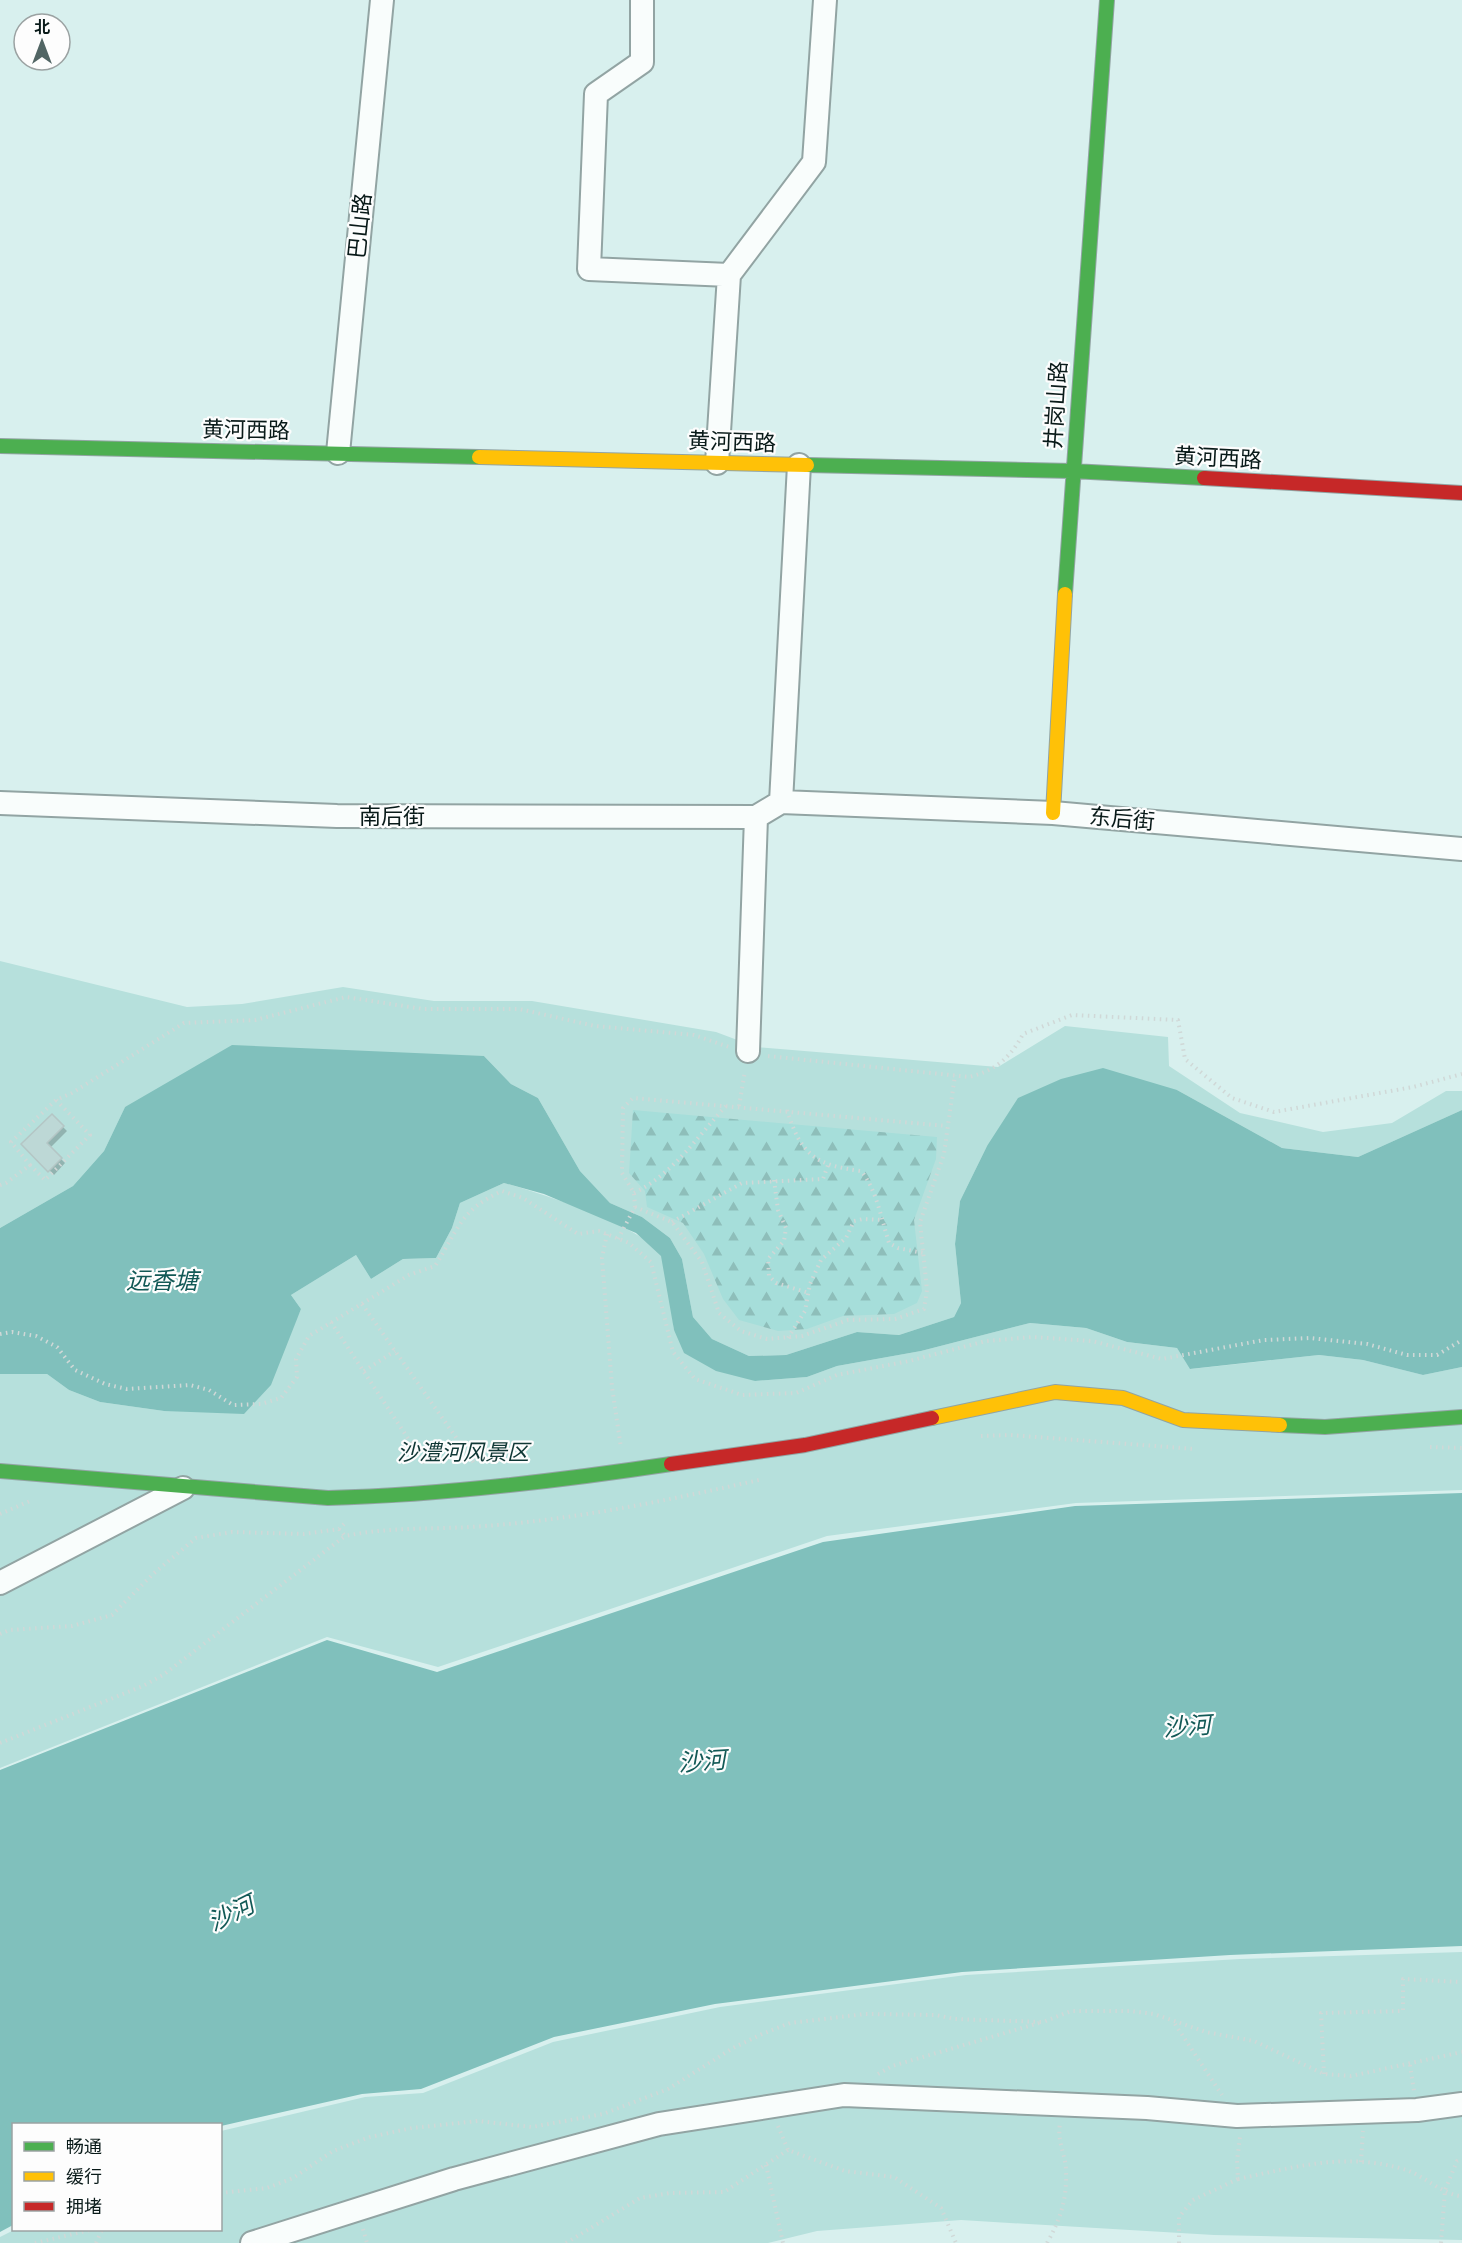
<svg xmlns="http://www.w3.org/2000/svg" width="1462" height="2243" font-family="'Zilla Slab','Noto Sans SC',serif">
<defs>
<pattern id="forest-firs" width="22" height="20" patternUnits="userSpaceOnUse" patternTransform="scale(1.5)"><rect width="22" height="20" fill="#a6deda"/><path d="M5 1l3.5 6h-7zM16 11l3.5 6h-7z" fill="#8ebeba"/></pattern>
</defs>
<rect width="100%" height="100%" fill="#d8f0ee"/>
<path fill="#b6e0dc" d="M0,961L187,1007L242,1004L343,987L434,1001H532L716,1032L756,1047L998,1067L1065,1026L1168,1037L1169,1066L1240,1113L1323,1132L1392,1123L1446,1091H1462V1110L1358,1157L1282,1148L1177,1090L987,1146L960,1201L955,1244L961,1303L954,1317L899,1335L857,1332L786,1355L749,1356L712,1339L693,1317L682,1259L670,1238L642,1217L610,1203L580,1171L538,1098L511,1084L484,1056L125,1107L104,1151L73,1186L0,1228Z
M504,1183C537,1192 647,1227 662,1257C672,1277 671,1308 674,1330L755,1381L807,1377L837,1366L921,1351L1030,1323L1086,1328L1127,1342L1177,1348L1191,1369L1319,1355L1363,1360L1423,1375L1462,1367V1490L1076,1503L827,1536L438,1667L327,1637L0,1768V1374H47L69,1390L100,1402L164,1411L289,1335L301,1309L291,1295L356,1255L371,1279L403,1259L436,1258L452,1228L460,1203Z
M1462,1952V2240L1214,2235L961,2220L817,2231L768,2243H0V2237L14,2230H220L221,2131L365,2097L423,2093L553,2042L720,2007L966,1975L1240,1959Z"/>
<path fill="url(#forest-firs)" d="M633,1110L937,1137L936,1159L914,1220L922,1291L917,1303L894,1314L843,1316L807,1329L778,1331L739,1320L723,1299L704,1254L683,1223L647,1207L645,1191L629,1173Z"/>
<path fill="#80c0bc" d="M232,1045L484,1056L511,1084L538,1098L580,1171L610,1203L642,1217L670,1238L682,1259L693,1317L712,1339L749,1356L786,1355L857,1332L899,1335L954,1317L961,1303L955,1244L960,1201L987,1146L1018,1098L1061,1079L1103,1068L1177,1090L1282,1148L1358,1157L1462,1110V1367L1423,1375L1363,1360L1319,1355L1190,1369L1177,1348L1127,1342L1086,1328L1030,1323L921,1351L837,1366L807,1377L755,1381L716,1371L684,1353L674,1330L661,1256L636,1233L544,1194L504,1183L460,1203L452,1228L436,1258L403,1259L371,1279L356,1255L291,1295L301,1309L271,1385L244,1414L164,1411L100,1402L69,1390L47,1374H0V1228L73,1186L104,1151L125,1107Z
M1462,1493V1946L1230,1955L962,1972L715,2004L554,2037L421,2089L362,2094L221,2126L14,2124L13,2225L0,2232V1770L327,1640L437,1672L823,1542L1075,1506Z"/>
<path fill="#0003" d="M52,1116L67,1131L50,1148L65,1163L54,1175L23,1144Z"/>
<path fill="#bdd8d6" stroke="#b4c6c5" stroke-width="1.5" d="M52,1114L64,1126L47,1143L62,1158L48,1172L21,1144Z"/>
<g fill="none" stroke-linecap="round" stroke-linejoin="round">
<g stroke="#92a4a3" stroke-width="26">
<path id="street" d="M642,0V62L596,94L589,269L729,275
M338,453L382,0
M717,463L729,275L814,162L825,0
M781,802L1053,813L1462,849
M781,802L799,465
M0,803L337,816L756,817L781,802
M748,1051L756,817
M0,1583L183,1488
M252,2243L454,2179L659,2124L844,2095L1147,2108L1237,2116L1417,2110L1462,2104"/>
</g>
<g stroke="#92a4a3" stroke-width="16">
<path id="fast" d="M0,446L479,457
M807,465L1072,471L1204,478
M1065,594L1107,0
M1280,1425L1325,1427L1462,1417
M0,1471L328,1498C443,1495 558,1481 671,1464"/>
</g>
<g stroke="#92a4a3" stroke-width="16">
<path id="slow" d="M479,457L807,465
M1053,813L1065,594
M932,1418L1055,1392L1123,1398L1183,1420L1280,1425"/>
</g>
<g stroke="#92a4a3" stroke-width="16">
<path id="jam" d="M1204,478L1462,493
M671,1464L805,1445L932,1418"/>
</g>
<path stroke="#d0d8d7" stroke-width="4" stroke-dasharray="1.5 4.5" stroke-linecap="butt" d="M768,1056L969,1077C995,1071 1011,1057 1023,1034L1072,1015L1178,1020L1185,1059L1232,1098L1274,1112L1413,1087L1462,1074
M739,1106L745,1071
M787,1110C801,1155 815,1165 861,1171C876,1188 882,1221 889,1243L898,1248L923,1253
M30,1165L45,1180L90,1135L56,1100
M774,1180L778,1210L786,1228L784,1241L768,1259L769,1276L776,1283L809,1293
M0,1185L6,1183L30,1165L11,1142L56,1100L72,1093L184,1023L255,1020L346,997L423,1009H519L595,1026L694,1035L729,1047
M634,1193C673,1174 698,1136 726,1106
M635,1207L672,1222L702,1262L719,1313L741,1331L767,1339L802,1336L848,1320L895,1319L924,1309L927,1290L920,1222L944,1154L955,1075
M672,1222L742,1183L823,1179L828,1165
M607,1234L602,1258L612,1387L621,1448
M618,1239L635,1207L634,1193L622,1173L623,1108L633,1098L947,1126
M362,1304L474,1463
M331,1322L427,1467
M0,1334L12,1332L36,1336L57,1347L75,1370L105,1384L127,1389L190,1385L209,1390L233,1405L261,1404L281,1398L297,1377L296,1359L309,1336L409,1275L435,1266C458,1230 460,1210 502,1191L523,1198L578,1234L599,1231L629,1243L651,1262L673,1352L695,1379L742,1395L796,1393L837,1375L909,1361L986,1341L1033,1337L1092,1341L1162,1359L1264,1340L1310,1338L1367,1344L1407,1355H1437L1462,1340
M788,1338L805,1311L810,1284L821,1260L846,1238L854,1221L863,1219L883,1220
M364,1371L395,1351
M981,1436L1010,1435L1195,1449
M1430,1447L1462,1448
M0,1514L30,1501
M339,1529L345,1536C394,1526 437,1530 485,1526C578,1519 669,1500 759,1480
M0,1634L9,1630L72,1626L112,1615L153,1574L196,1538L232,1532L304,1534L339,1529L345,1523
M0,1743L143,1686L163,1675L345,1536
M1175,2024L1222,2095
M1410,2065L1414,2091
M878,2074L892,2066L1039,2023
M1324,2074L1321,2013L1403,2011V1979L1462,1982
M778,2126L788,2150L845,2171L894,2177L941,2208L956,2243
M1361,2162L1363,2131
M766,2165L783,2243
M1238,2179C1295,2167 1345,2152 1403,2169C1423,2174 1442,2195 1462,2196
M220,2193L267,2188L293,2178L333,2151L370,2137L412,2128L478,2121L532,2127L603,2114L668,2089L733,2048L762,2034L790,2023L865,2014L936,2015L955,2019L1043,2022L1071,2011H1130L1154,2014L1206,2032L1254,2041L1324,2074L1351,2076L1462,2052
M363,2229L367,2243
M35,2243L90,2230
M96,2243L102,2230
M566,2243L640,2198L670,2193L724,2192L788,2150
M1047,2243C1061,2218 1067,2199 1066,2170C1065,2152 1057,2143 1060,2123
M1179,2243V2217L1193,2200L1238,2179L1237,2161L1240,2137
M1441,2243L1445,2190L1457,2161L1462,2159"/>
<use href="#street" stroke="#f9fdfc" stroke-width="22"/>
<use href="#fast" stroke="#4caf50" stroke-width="14"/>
<use href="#slow" stroke="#ffc107" stroke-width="14"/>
<use href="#jam" stroke="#c62828" stroke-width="14"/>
</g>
<g text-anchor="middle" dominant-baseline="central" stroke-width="4.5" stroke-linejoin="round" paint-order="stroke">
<g font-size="22" fill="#091a19" stroke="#fdfdfd">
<text transform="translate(360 226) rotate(-84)">巴山路</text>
<text transform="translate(1056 405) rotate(-86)">井岗山路</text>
<text transform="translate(246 430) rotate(1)">黄河西路</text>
<text transform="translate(732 442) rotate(2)">黄河西路</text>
<text transform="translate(1218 458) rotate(3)">黄河西路</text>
<text x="392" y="816">南后街</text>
<text transform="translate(1122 819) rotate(5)">东后街</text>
</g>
<g font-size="22" font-style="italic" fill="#0f3735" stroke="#fdfdfd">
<text x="463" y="1452">沙澧河风景区</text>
</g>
<g font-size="24" font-style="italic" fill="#125956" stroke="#fdfdfd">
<text x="162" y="1280">远香塘</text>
<text transform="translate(1187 1726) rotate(-4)">沙河</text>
<text transform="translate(702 1761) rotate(-4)">沙河</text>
<text transform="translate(231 1913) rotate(-26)">沙河</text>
</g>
</g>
<rect x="12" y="2123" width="210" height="108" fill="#fdfdfd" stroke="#9ba2a2" stroke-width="1.5"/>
<rect x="24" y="2142" width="30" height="9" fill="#4caf50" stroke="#9ba2a2" stroke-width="1.5"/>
<text x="66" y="2153" font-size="18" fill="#091a19">畅通</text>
<rect x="24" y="2172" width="30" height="9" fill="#ffc107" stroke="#9ba2a2" stroke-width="1.5"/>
<text x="66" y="2183" font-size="18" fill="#091a19">缓行</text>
<rect x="24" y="2202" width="30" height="9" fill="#c62828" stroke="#9ba2a2" stroke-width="1.5"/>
<text x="66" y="2213" font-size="18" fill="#091a19">拥堵</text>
<g transform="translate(42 42)"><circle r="28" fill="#fdfdfd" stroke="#9ba2a2" stroke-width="1.5"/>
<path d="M0-4.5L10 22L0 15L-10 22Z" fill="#516564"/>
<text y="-9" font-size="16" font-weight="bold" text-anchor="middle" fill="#091a19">北</text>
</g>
</svg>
